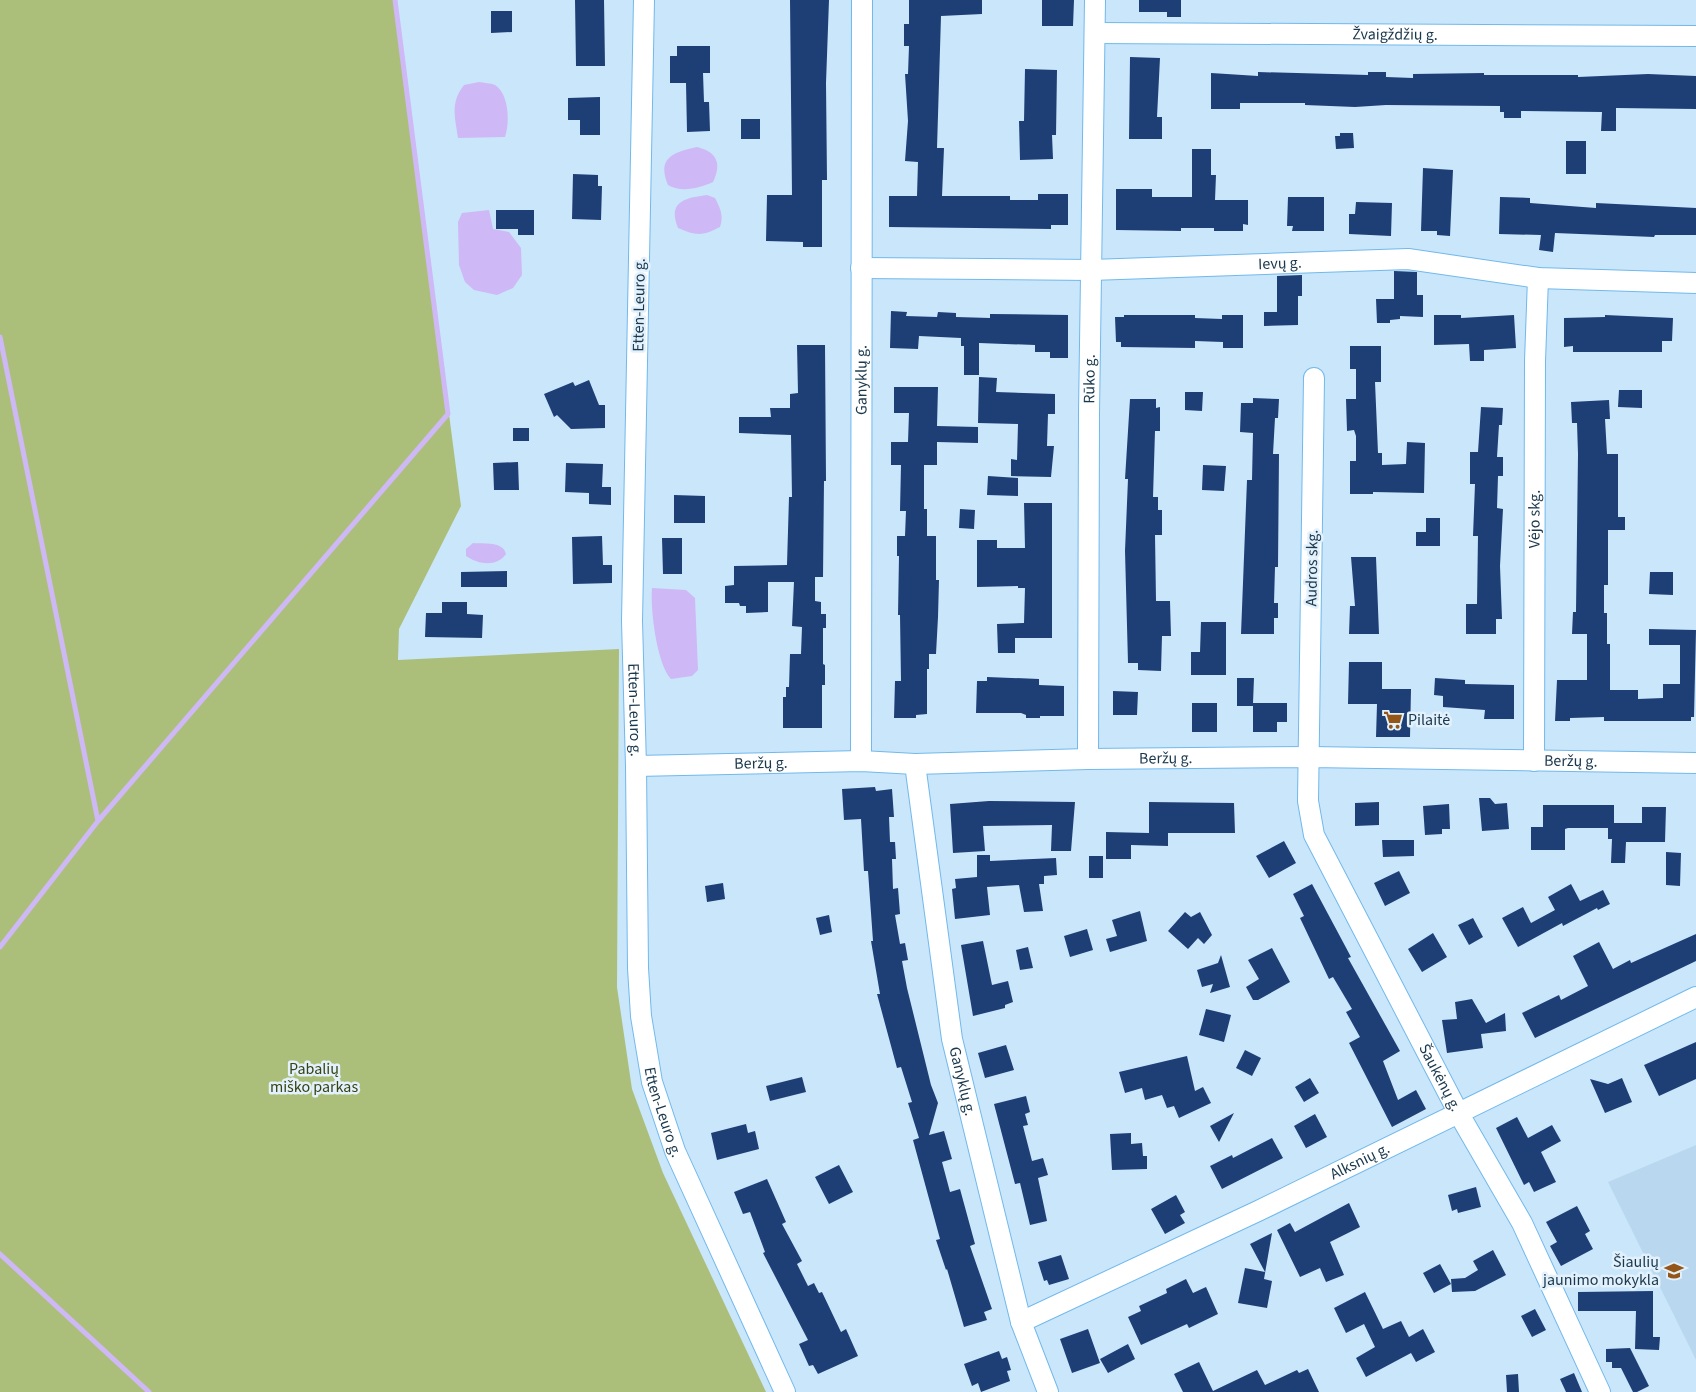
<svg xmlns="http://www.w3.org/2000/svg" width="1696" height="1392" font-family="'Source Sans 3',sans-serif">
<rect width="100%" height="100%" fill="#cae6fb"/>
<path fill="#b9d8ef" d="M1696,1145V1360L1608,1182Z"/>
<path fill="#acbf7a" d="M0,0H395L461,506L399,629L398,660L619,649L617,987L632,1089L663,1173L766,1392H0Z"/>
<path fill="#ceb8f6" d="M479,82C484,83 490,83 495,85C509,94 510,122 505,137L458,138C455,117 450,103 464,85Z
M697,147C717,152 722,163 713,182C699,188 682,193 668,185C656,157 675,152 697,147Z
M707,195L715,198C720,208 724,215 720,227C703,236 696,236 678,228C667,201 686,198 707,195Z
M489,210L493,229L509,232L521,248L522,275L513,288L497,295L474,290L465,282L459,265L458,222L462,213Z
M473,543C484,544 503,541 506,554C497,567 479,565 466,556V549Z
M652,588L686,590L695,598L698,670L692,676L671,679C657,665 650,609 652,588Z"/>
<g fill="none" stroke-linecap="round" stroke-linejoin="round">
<path stroke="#ceb8f6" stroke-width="5" d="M0,337L98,821
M0,947L98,821L448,414L395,0
M0,1254L149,1392"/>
</g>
<path fill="#1e3e76" d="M575,0H604L605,66H576Z
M790,0H829L826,83L827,180H822V247H803V242L766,241L767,195H792Z
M909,0H982V14L941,16L937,148H944L942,196H1010V200H1038V194H1068V225H1051V229L889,227V196H917L918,162L905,161L908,121L905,74H908L909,46H904V24H909Z
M1042,0H1074L1073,26H1042Z
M1139,0H1181V17H1167V12H1139Z
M491,11H512V32L491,33Z
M677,46H710V73H703L704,102H709L710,131L687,132L686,83H670V56H677Z
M1130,57L1160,58L1157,117H1162V139H1129Z
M1025,69L1057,70L1056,135H1052L1053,159L1020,160L1019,121H1024Z
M1258,72L1368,75V72H1386V77L1413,78V74L1484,73V75H1578V77L1648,74L1696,76V109L1616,108V131H1601L1602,112L1521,111V118H1504V112H1500V106L1386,105L1355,107L1305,105V103H1240V109H1211V73L1258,76Z
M600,97V135H580V120H568V98Z
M741,119H760V139H741Z
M1340,133H1353L1354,148L1336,149L1335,136H1340Z
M1566,141H1586V174H1566Z
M1192,149H1211V175H1216L1215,200H1248V225L1243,224V231H1214V228H1181V231L1116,230V189H1152V197H1192Z
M1423,168L1453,170L1450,236L1437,235V231H1421Z
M573,174L598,175V186H602L601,220L572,219Z
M1288,197H1324V231H1292L1293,226H1287Z
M1500,197L1530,198V203L1596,208V203L1696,208V235H1655L1654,237L1555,233L1553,252L1539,250L1541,235L1499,234Z
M1356,202L1392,203L1391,236L1349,234V214H1355Z
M496,210H534V235H518V229H496Z
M1394,271L1417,272V295H1423V317L1400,316V319L1390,320V323H1377L1376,299H1394Z
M1302,275V296H1298V325L1264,326V312H1277V276Z
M891,311L907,312L906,316L937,317L938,312L956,313V317L990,318V314L1068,315V358H1050V352H1035V345L979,343V375H964V346H961V338L919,336L918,349L890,348Z
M1124,315H1195V318L1222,319V315H1243V348H1223V342L1195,341V348L1121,347V342H1116L1115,317H1124Z
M1434,315H1461V318L1514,315L1516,348L1484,350V361H1470L1469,344L1434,345Z
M1605,315L1673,318L1672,341H1662V352H1573V346L1564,347V318L1605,317Z
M797,345H825L826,481H824L823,577H815V601L821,602V614H826V628H823V664L825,665V685H822V728H783V697H786V687H789L790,654H801L802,627L792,626L794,582H768V612L746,613V606H740L739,603H725V586L734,585V566L787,565L789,497H792L791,435L739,433V417H771L770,408H790V394L798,393Z
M1350,346H1381V382H1375L1378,453H1382V465L1406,464L1407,442L1425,443L1424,493L1373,492V494H1350V461H1356V436L1354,430L1347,431L1346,399H1356V369H1350Z
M979,377L997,378L996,392L1055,394V414H1048L1047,446H1054L1051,477L1011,476V459L1017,460L1018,424L978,423Z
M589,380L599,405H605V428L571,429L557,415L554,417L544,394L573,382L575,386Z
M894,387H938L937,426L978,427V443L937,442V465H924V509H927V536H936V580H939L938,617L936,654H929V669H927V714L916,715V718H894L895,681H901L900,615H898L899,556H897V536H905L906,511H900L901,465H891V442H908L909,413H894Z
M1619,390H1642V408L1618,407Z
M1185,392H1203L1202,411L1185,410Z
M1253,398L1279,399L1278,418H1275L1273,454H1279L1278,567H1275L1274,603H1278V618H1274V634H1241L1247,480H1252L1253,433L1240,432L1241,403H1253Z
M1130,399H1156V408L1160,407V431H1155L1153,497H1158V510H1162V535H1155L1156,601H1170L1171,636H1162L1161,671L1138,670V663H1128L1125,551L1128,479H1125Z
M1609,400L1610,419H1605L1607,454H1618V517H1625V530H1608V585H1604V613H1607V644H1610V690H1638V699L1663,698V684H1680V645H1649V629L1696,630L1694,717H1691V721H1604V717L1570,718V721H1555L1557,680H1587V634H1572L1573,612H1576L1578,454L1577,423H1572L1571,402Z
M1481,407L1503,408L1502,425H1499L1497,457H1503V476H1498L1497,508L1503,509L1500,566L1502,619H1496V634H1466V604H1477L1478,536H1473L1475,484H1470V452H1478Z
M513,428H529V441H513Z
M518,462L519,490H494L493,463Z
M566,463L603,464L602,487H611V505L589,504V493L565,492Z
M1203,465L1226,466L1224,491L1202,490Z
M988,476L1018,478V496L987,495Z
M674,495L705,496V523H674Z
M1024,503H1052V638H1015V653H998L997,624L1024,623L1025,588H1018V586L977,587V540H997V548H1025Z
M960,509L975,510L974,529L959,528Z
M1426,518H1440V546H1416V532H1426Z
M602,536L603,565H612V583L573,584L572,537Z
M662,538H682V574H663Z
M1351,557H1376L1379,634H1349L1350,606H1355Z
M507,571V587H461V572Z
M1650,572H1673V595L1649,594Z
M442,602H467V614L483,615L482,638L425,637L426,613H442Z
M1201,622H1226V675H1191V652H1200Z
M1349,662H1382V689H1411L1410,737H1376L1377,704H1348Z
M987,677L1039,679V685L1064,686V716H1040V718H1026V715L1021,713H976L977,681H987Z
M1237,678H1254L1253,703H1287V722H1277V732H1253V706H1237Z
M1435,678L1465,680V684L1514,685V719H1484L1485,710L1443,707V696L1434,695Z
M1113,691L1138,692L1137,715H1113Z
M1192,703H1217V732H1192Z
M875,787L876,791L892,789L894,817H889L890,842H895L896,859H892L893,889L898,888L900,914L895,915L900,944L905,943L908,960L902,961L907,988L931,1085L938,1103L929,1135L944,1131L952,1159L942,1162L950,1192L960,1189L975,1244L970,1246L992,1309L984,1312L987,1320L964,1327L947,1269L946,1270L936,1240L940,1239L913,1140L919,1138L908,1103L912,1102L901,1067L897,1068L877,994H880L871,941H873L868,871H864L861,819L844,820L842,789Z
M1479,798H1490L1495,804L1507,803L1509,829L1482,831Z
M989,801L1075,802L1071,851H1051L1052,825L983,826L985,851L953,853L950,804Z
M1149,802L1234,803L1235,833H1168V846L1131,845V859H1106V832L1149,833Z
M1379,802V825L1355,826V803Z
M1449,804L1450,829H1442V834L1425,835L1423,806Z
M1543,805H1614V823H1642V807H1666L1665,842H1626L1625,863H1611L1612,839H1608V828H1568L1565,829V850H1531V827H1543Z
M1382,840H1414V856L1383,857Z
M1284,841L1296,863L1269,878L1256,856Z
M1666,852L1681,853L1680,886L1666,885Z
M977,855H990V861L1056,858L1057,875L1044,876V884H1039L1043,911L1024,912L1019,885L987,887L990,915L955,919L952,889L956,888L955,879L977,877Z
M1089,856H1103V878H1089Z
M1399,871L1410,893L1385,906L1374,883Z
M723,883L725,899L707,902L705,886Z
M1312,884L1351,957L1348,958L1400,1051L1383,1061L1398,1100L1416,1090L1426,1109L1392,1127L1349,1043L1360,1037L1346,1012L1352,1009L1333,977L1329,979L1300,918L1304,916L1293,894Z
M1571,884L1580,901L1603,890L1610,904L1598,910L1597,908L1563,926L1562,923L1518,947L1502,918L1523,907L1531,923L1555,910L1548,897Z
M1140,911L1147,941L1110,952L1106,939L1117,936L1112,920Z
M1185,912L1191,917L1200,912L1212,935L1204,944L1198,938L1188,949L1168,931Z
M829,915L832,932L820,935L816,918Z
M1473,918L1483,937L1469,945L1458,925Z
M1087,929L1093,950L1070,957L1064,936Z
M1433,933L1447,957L1422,972L1408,949Z
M1696,934V961L1535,1038L1522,1013L1559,995L1561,1000L1588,986L1573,956L1599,942L1613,969L1630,960L1631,963Z
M983,941L992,985L1008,981L1013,1002L1005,1005V1008L973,1016L961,945Z
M1028,947L1033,968L1020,970L1016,950Z
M1272,948L1290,982L1258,1000H1253L1246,987L1259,979L1248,960Z
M1221,955L1230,987L1210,993L1213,984L1202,987L1197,970L1218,963Z
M1472,999L1486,1023L1505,1013L1506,1031L1481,1034L1483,1048L1447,1053L1442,1020L1457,1019L1455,1002Z
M1206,1009L1231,1015L1224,1042L1199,1035Z
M1696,1042V1079L1659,1096L1644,1065Z
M1006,1045L1014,1070L985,1078L978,1053Z
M1245,1050L1261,1058L1252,1076L1236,1068Z
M1187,1056L1195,1091L1203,1087L1211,1103L1179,1118L1174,1106L1167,1108L1162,1095L1145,1100L1142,1088L1125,1093L1119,1072Z
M802,1077L806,1092L770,1101L766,1086Z
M1310,1078L1319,1093L1304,1102L1295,1087Z
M1622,1078L1632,1102L1605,1113L1590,1079L1608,1084Z
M1026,1096L1030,1112L1025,1114L1028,1125L1023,1126L1032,1161L1043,1158L1048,1175L1038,1178L1047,1221L1030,1225L1020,1183L1015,1184L994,1104Z
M1234,1113L1219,1142L1210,1126Z
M1315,1114L1327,1137L1306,1148L1294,1126Z
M1517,1117L1528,1138L1552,1125L1561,1141L1541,1152L1556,1182L1534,1192L1529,1182L1524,1185L1496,1128Z
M746,1124L748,1133L755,1131L759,1149L717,1160L711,1133Z
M1131,1133V1144L1142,1143L1143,1156H1147V1169L1112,1170L1110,1134Z
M1272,1138L1283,1158L1222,1189L1210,1166L1232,1155L1233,1158Z
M839,1165L853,1192L829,1204L815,1177Z
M767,1179L786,1222L782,1224L802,1261L797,1264L808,1286L814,1283L819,1293L822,1292L841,1332L846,1329L858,1356L818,1374L813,1365L809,1366L799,1344L808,1340L763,1253L765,1252L750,1212L743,1214L734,1192Z
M1476,1187L1481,1207L1458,1213L1457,1209L1452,1211L1448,1195Z
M1176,1195L1185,1212L1180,1215L1185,1223L1165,1234L1151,1209Z
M1349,1203L1360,1227L1330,1242L1344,1275L1326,1282L1320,1268L1300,1277L1277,1230L1290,1223L1295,1232Z
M1577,1206L1590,1231L1585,1234L1593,1249L1561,1266L1550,1246L1557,1242L1546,1222Z
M1272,1233L1264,1279L1272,1281L1267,1308L1238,1303L1245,1268L1265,1272L1250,1244Z
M1493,1250L1506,1275L1475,1291L1452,1292L1451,1279L1465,1278L1478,1270L1473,1261Z
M1061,1255L1069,1279L1049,1285L1047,1280L1044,1281L1038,1262Z
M1440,1264L1451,1284L1434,1293L1423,1273Z
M1186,1279L1193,1293L1206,1287L1218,1314L1189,1328L1187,1324L1141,1345L1128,1317L1141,1311L1139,1306L1167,1293L1166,1289Z
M1653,1291V1337H1660L1659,1350L1635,1349L1636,1311H1578V1292Z
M1365,1292L1383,1329L1401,1321L1409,1337L1423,1329L1435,1352L1416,1362L1411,1353L1366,1377L1356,1358L1375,1347L1364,1324L1346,1333L1334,1308Z
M1535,1309L1546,1330L1532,1337L1521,1316Z
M1088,1329L1100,1363L1072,1373L1060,1339Z
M1128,1344L1135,1359L1108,1373L1100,1359Z
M1630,1348L1649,1386L1637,1392H1633L1621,1368H1612V1362H1606V1349Z
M999,1351L1002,1359L1007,1357L1011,1370L1007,1371L1010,1381L981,1392L978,1383L972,1386L964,1364Z
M1199,1362L1213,1391L1257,1370L1265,1385L1297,1370L1299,1373L1308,1369L1319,1392H1183L1174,1374Z
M1574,1373L1582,1392H1566L1560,1379Z
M1518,1374L1519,1392H1507L1506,1375Z"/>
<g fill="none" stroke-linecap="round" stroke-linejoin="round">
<g stroke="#71b9ec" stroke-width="22">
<g id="minor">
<path id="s1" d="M644,0L632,621L636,766L638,968L641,1016L652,1082L675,1151L785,1392"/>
<path id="s2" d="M1095,33L1696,36"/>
<path id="s3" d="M861,268L1091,270L1408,259L1538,278L1696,283"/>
<path id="s4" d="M1314,378L1308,801L1314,835L1459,1114L1522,1223L1600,1392"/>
<path id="s5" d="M1088,759L1089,413L1095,0"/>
<path id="s6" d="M861,761L862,0"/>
<path id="s7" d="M1534,761L1535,361L1538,278"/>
<path id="s8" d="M915,764L952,1039L1021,1322L1048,1392"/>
<path id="s9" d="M636,766L861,761L915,764L1088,759L1310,757L1696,763"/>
<path id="s10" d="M1021,1322L1258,1211L1696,997"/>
</g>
</g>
<use href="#minor" stroke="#fff" stroke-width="20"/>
</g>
<defs>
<g id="supermarket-bare" transform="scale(1.5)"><path d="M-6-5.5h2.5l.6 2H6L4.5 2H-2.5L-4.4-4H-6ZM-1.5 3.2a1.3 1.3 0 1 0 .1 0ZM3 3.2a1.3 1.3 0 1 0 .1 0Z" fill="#935618" stroke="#e3f1fc" stroke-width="2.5" paint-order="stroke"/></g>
<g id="school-bare" transform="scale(1.5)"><path d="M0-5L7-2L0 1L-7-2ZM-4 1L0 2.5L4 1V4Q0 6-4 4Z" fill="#935618" stroke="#e3f1fc" stroke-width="2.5" paint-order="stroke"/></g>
</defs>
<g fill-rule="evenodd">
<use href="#supermarket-bare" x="1393" y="720"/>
<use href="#school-bare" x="1674" y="1271"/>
</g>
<g text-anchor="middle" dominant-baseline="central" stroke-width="5" stroke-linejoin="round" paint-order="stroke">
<g font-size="16" fill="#1a384d" stroke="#e3f1fc">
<text stroke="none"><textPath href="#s2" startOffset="300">Žvaigždžių g.</textPath></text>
<text stroke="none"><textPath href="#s3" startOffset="419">Ievų g.</textPath></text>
<text transform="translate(639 305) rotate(-89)">Etten-Leuro g.</text>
<text stroke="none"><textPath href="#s5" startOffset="380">Rūko g.</textPath></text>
<text stroke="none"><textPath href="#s6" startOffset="381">Ganyklų g.</textPath></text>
<text stroke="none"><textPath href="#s7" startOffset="242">Vėjo skg.</textPath></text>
<text transform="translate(1312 568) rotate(-89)">Audros skg.</text>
<text stroke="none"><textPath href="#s1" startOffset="710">Etten-Leuro g.</textPath></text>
<text stroke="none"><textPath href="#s9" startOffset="530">Beržų g.</textPath></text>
<text stroke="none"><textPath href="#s9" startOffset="935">Beržų g.</textPath></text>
<text stroke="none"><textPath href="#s9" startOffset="125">Beržų g.</textPath></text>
<text stroke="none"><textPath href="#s4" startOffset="731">Šaukėnų g.</textPath></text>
<text stroke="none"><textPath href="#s8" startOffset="321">Ganyklų g.</textPath></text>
<text stroke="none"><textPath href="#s1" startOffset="1115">Etten-Leuro g.</textPath></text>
<text stroke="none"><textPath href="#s10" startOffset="375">Alksnių g.</textPath></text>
</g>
<g font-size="16" fill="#1a384d" stroke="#e3f1fc" text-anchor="start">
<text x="1408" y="720">Pilaitė</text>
<text x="1659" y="1262" text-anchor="end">Šiaulių<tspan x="1659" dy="18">jaunimo mokykla</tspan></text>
</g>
<g font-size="16" fill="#374111" stroke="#e3f1fc">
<text x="314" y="1069">Pabalių<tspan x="314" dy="18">miško parkas</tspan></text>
</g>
</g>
</svg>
